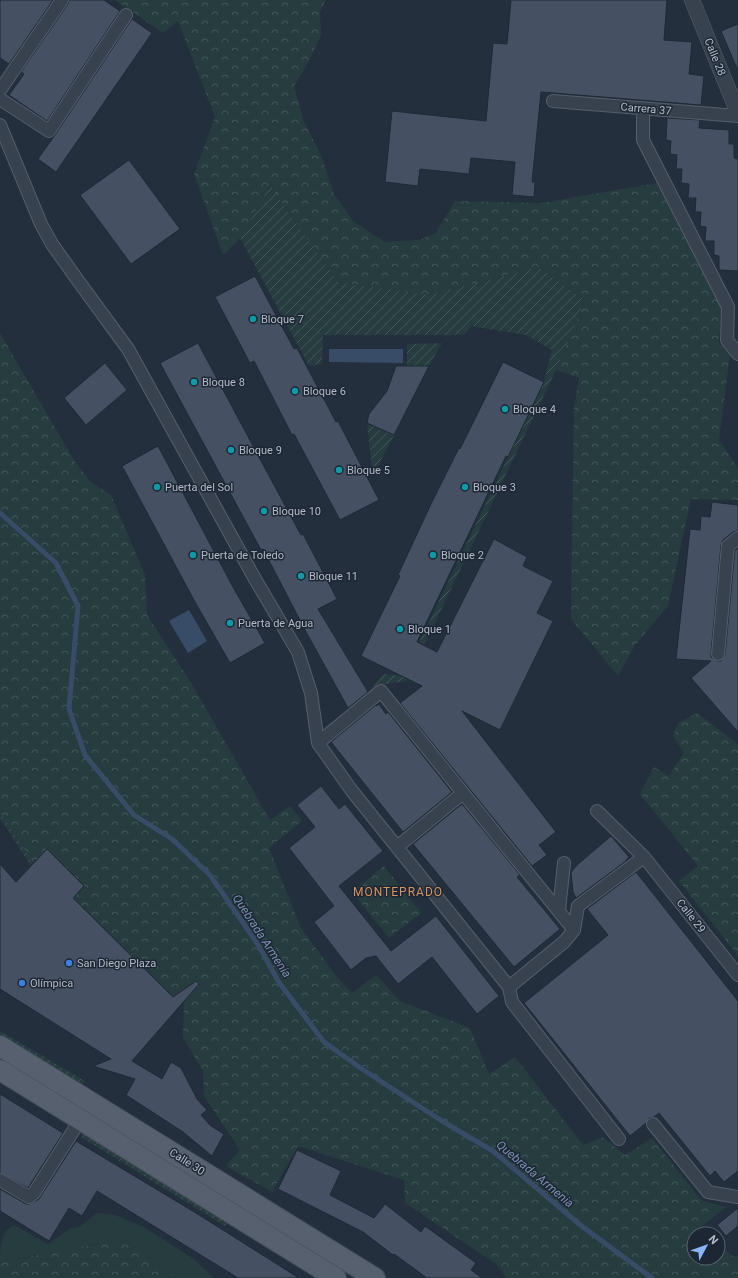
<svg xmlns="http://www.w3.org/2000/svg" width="738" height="1278" font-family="Roboto,sans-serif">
<defs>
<pattern id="forest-crowns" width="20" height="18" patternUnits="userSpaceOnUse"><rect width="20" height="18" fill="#263c3f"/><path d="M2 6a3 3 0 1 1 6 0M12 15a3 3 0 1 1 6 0" fill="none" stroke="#435659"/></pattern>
<pattern id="garden-furrows" width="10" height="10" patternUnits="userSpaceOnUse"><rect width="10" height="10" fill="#263c3f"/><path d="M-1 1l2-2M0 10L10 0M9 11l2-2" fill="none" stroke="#435659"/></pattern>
</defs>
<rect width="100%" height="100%" fill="#242f3e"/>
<path fill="#263c3f" d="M97,1213L115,1215L144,1227L194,1259L214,1278H178L123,1239L0,1262C0,1249 0,1231 14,1225L48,1244L69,1229L79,1227Z"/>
<path fill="url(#forest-crowns)" d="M115,0H326L320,12L321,36L306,66L294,86L304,122L321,155L334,194L353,221L385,242L419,240L436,233L455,201L541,203L669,181L721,307L719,343L730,354L719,440L738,468V500L691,499L668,606L635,645L618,676L571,619L574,408L579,378L556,370L585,300L538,267L430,295L338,282L270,186L240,238L223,255L194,174L215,117L178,21L163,33Z
M0,333L75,462L91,482L111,495L145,575L147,615L193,686L270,820L290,806L302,821L269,848L301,928L336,976L352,993L376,975L400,1001L470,1028L489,1074L515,1057L583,1145L603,1137L625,1155L652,1138L701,1200L726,1207L701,1227L708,1234H694V1258H718V1243L731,1255L738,1257V1278H507L496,1264L405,1203L404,1180L298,1146L272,1192L226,1166L240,1150L204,1096L203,1071L183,1037L184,1001L176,995L173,997L73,898L84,885L48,849L33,863L0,812Z
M697,713L738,744V956L679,881L698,866L640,794L654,767L669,776L684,753L673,736L678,723Z
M384,866L421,913L389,938L352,892Z
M123,1239L178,1278H0V1262Z"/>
<path fill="url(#garden-furrows)" d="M270,186L338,282L430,295L538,267L585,300L556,370L407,681L385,684L350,710L347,706L369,692L384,674L403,676L544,382L552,350L526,335L471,326L464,335H323L322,364L309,366L240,238Z
M442,343L429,366H407V344Z
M367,423L394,435L378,466L372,468Z
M0,812L33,863L31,866L0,818Z
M0,1031L85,1081L82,1084L0,1036Z
M84,1133L228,1221L225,1226L81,1137Z"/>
<path fill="#394c67" d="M329,349H403V363L329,362Z
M189,610L207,641L188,653L169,621Z"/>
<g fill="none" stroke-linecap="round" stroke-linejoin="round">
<path stroke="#394c67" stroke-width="5" d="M0,513L56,563L78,606L69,709L85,755L134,815L172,839L210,875L259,946L278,981L324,1042L362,1069L442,1121L493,1151L579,1224L652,1278"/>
</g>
<path fill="#455162" stroke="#1f2835" d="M0,0H53L9,64L0,58Z
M69,0H104L120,11L47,121L9,95L24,74L21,72L68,4Z
M511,0H667L664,40L692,42L689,74L704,76L701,105L541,92L532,182H535L534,197L512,195L515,162L471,158L469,174L420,169L418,186L385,182L392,111L486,121L493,43L507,44Z
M132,19L152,33L56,172L38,159L55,135Z
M738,24V71L721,31Z
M667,118L700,120L699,128L729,130V144H734V158L738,159V271L719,270V256L714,255V241H705L706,227L700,226L701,212H695L696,198H688L689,184L681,183L682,169H676L677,155L670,154L671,141L666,140Z
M129,160L180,229L131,264L80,195Z
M255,276L294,349L297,348L336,422L338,421L379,500L340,520L294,434L292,435L254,361L250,363L215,297Z
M198,343L267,472L301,535L303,534L337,599L318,609L368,692L348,708L305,630L263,549L261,550L160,363Z
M503,362L544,382L508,457L506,456L417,642L437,652L494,539L527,557L523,566L553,581L537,613L553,621L500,730L462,711L556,832L539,845L547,855L532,866L400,703L422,686L361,656L400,576L398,575L430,506L459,448L460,449Z
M105,363L127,390L86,425L64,398Z
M396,366H429L394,435L367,423L369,414L387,391Z
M158,446L233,587L265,643L230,663L195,602L122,466Z
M712,502L738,505V531L733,532L723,540L721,545L711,653V657L717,661H721L725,655L735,550L738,548V732L691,678L711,661L676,659L690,529L700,530L701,516L710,517Z
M379,704L386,714L388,712L452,792L403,832L331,742L376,705L377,706Z
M321,786L339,809L345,804L383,851L339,886L391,951L436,916L499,996L477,1014L432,957L398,984L376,956L366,958L351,970L314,922L334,906L289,848L315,827L297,805Z
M462,804L520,875L517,877L560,929L514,967L413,844Z
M611,836L629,857L626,860V861L576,898L573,892L571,872L577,865Z
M47,849L84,886L73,898L173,997L196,981L199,984L132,1061L162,1079L171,1062L181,1068L197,1099L207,1110L201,1115L211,1126L224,1134L212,1156L183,1132L126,1095L135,1079L93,1066L111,1059L0,989V864L16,882Z
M636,872L738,1001V1171L724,1182L715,1171L710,1176L659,1113L654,1117L649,1118L646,1123L630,1136L524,1003L608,935L587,909Z
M0,1094L63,1133L28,1188L0,1173Z
M76,1141L196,1213L299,1278H238L97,1191L82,1216L69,1208L49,1241L0,1211V1189L26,1204H30L39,1199Z
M297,1150L341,1171L330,1195L374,1218L385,1204L421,1232L425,1226L476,1263L471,1270L482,1278H427L394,1254L393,1255L363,1232L278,1189Z
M738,1208V1226L726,1236L717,1225Z"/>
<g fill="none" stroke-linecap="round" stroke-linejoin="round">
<g stroke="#565f6c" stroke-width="14">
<path id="minor" d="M0,90L62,0
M0,99L49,131L126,15
M553,101L738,116
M643,108V140L728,307L727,340L738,354
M0,125L41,224L52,244L79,282L128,349L255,579L298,652L311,693L318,743L352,791L509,987L512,1002L619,1139
M718,654L728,546L738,538
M318,743L381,691L463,793L574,930
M597,811L644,857L738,975
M397,847L463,793
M559,910L564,863
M509,987L564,942L574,930L578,906L644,857
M653,1124L708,1192L738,1197
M0,1180L29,1197L34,1193L80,1120"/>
</g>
<g stroke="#565f6c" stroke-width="16">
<path id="tertiary" d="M692,0L738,113"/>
</g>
<g stroke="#414a57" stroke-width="22">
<path id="primary" d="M0,1046L375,1278
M0,1070L336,1278"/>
</g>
<use href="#minor" stroke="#38414e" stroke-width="12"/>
<use href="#tertiary" stroke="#38414e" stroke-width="15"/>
<use href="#primary" stroke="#56606e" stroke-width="20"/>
</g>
<g fill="#0f9aa8" stroke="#1d2633" stroke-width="1.5">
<circle cx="253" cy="319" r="4"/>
<circle cx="194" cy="382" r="4"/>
<circle cx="295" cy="391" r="4"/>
<circle cx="505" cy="409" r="4"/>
<circle cx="231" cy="450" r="4"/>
<circle cx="339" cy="470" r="4"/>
<circle cx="157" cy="487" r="4"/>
<circle cx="465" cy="487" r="4"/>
<circle cx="264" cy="511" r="4"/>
<circle cx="193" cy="555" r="4"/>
<circle cx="433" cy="555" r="4"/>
<circle cx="301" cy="576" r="4"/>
<circle cx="230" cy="623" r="4"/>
<circle cx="400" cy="629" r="4"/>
</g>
<g fill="#3f7fe0" stroke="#1d2633" stroke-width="1.5">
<circle cx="69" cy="963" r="4"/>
<circle cx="22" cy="983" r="4"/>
</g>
<g text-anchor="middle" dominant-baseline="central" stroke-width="3" stroke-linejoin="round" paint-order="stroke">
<g font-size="11" fill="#b4bcc9" stroke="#1d2633">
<text transform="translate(715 57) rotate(68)">Calle 28</text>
<text transform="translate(646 109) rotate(5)">Carrera 37</text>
<text transform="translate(691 916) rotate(52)">Calle 29</text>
<text transform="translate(187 1162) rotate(32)">Calle 30</text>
</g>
<g font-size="11" fill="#b4bcc9" stroke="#1d2633" text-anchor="start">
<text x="261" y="319">Bloque 7</text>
<text x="202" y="382">Bloque 8</text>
<text x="303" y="391">Bloque 6</text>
<text x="513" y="409">Bloque 4</text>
<text x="239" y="450">Bloque 9</text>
<text x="347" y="470">Bloque 5</text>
<text x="165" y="487">Puerta del Sol</text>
<text x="473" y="487">Bloque 3</text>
<text x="272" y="511">Bloque 10</text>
<text x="201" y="555">Puerta de Toledo</text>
<text x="441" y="555">Bloque 2</text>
<text x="309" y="576">Bloque 11</text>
<text x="238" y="623">Puerta de Agua</text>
<text x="408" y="629">Bloque 1</text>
<text x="77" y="963">San Diego Plaza</text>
<text x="30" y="983">Olímpica</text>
</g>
<g font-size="12" letter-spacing="1" fill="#d59563" stroke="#1d2633">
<text x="398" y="892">MONTEPRADO</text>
</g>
<g font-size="12" font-style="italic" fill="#7c92b1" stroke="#1d2633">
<text transform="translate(262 936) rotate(57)">Quebrada Armenia</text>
<text transform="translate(535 1174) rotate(40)">Quebrada Armenia</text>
</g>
</g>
<g transform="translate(706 1246) rotate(49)"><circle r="19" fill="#1d2633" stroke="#59626f"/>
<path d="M0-3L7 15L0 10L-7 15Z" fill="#8ab4f8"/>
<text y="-6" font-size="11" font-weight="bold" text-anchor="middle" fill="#b4bcc9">N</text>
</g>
</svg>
